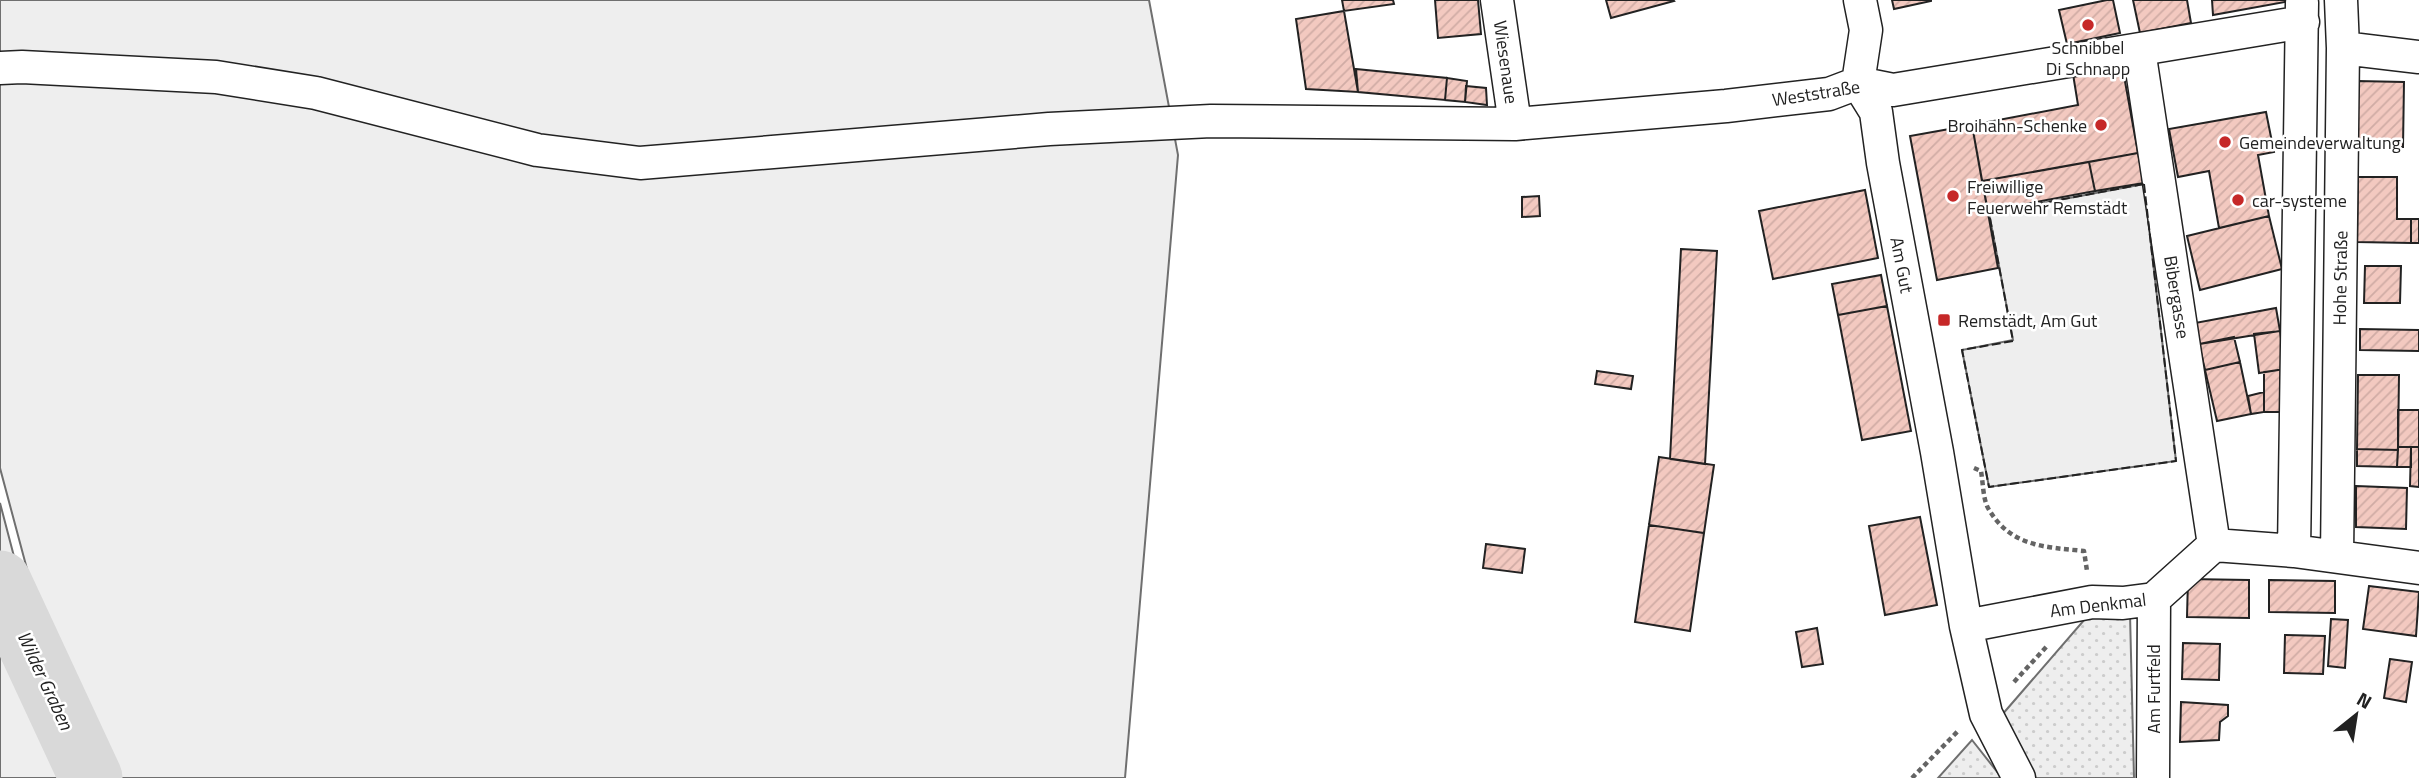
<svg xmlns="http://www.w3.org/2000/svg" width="2419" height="778" font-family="'Titillium Web',sans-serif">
<defs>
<pattern id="park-dots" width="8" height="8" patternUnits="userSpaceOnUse" patternTransform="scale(1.75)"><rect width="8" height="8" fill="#eee"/><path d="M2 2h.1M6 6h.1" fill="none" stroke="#ccc" stroke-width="1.8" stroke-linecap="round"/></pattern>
<pattern id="building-hatch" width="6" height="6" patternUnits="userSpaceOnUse" patternTransform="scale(1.75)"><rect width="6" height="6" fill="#f3c9c0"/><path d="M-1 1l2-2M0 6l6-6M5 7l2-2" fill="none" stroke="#d0aca5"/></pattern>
</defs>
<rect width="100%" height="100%" fill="#fff"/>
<path fill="#eee" stroke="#6f6f6f" stroke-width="2" d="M0,0H1149L1178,155L1125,778H109L47,644L0,468Z
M2144,184L2176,461L1989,487L1962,350L2013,340L1989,213Z
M0,503L33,629L0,637Z
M4,644L66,778H0V645Z"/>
<path fill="url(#park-dots)" stroke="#6f6f6f" stroke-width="2" d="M2130,614L2134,778H2033L2001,716L2085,619Z
M1972,740L2002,778H1938Z"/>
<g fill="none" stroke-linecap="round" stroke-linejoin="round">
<path stroke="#d9d9d9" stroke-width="63" d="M0,582L91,778"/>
</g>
<path fill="url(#building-hatch)" stroke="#222" stroke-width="2" d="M1342,0H1393L1394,4L1344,11Z
M1435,0H1478L1481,34L1438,38Z
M1606,0H1673L1674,1L1611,18Z
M1892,0H1931V1L1894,9Z
M2107,0H2113L2120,33L2067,44L2059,10Z
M2133,0H2187L2191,23L2140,33Z
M2212,0H2285V2L2213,15Z
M1344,11L1358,92L1306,89L1296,19Z
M2122,65L2138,153L1982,181L1972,125L2078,105L2073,74Z
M1356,69L1447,78L1445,100L1358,92Z
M1447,78L1467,81L1465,102L1445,100Z
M2357,81L2404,82L2403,147L2356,146Z
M1466,86L1486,88L1487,105L1465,102Z
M2266,112L2274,152L2258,155L2269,216L2219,228L2209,171L2178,177L2169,129Z
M1972,125L1998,268L1937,280L1910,136Z
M2138,153L2144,183L2095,191L2089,162Z
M2089,162L2095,191L1988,211L1982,181Z
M2358,177H2397V219H2411V243L2357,242Z
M1865,190L1878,258L1773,279L1759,211Z
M1539,196L1540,216L1522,217V197Z
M2269,216L2282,269L2200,290L2187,236Z
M2411,219H2419V243H2411Z
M1681,249L1717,251L1705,464L1670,459Z
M2365,266H2401L2400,303H2364Z
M1881,275L1887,306L1838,315L1832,284Z
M1887,306L1911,431L1862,440L1838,315Z
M2276,308L2280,331L2199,344L2195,323Z
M2360,329L2419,330V351L2360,350Z
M2280,331L2285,369L2259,373L2254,334Z
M2234,337L2240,362L2205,370L2199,344Z
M2240,362L2251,414L2217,421L2205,370Z
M2285,369L2284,412H2264V372Z
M1597,371L1633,376L1631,389L1595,384Z
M2358,375H2399L2398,450L2357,449Z
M2264,392V412L2251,414L2248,396Z
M2398,410H2419V447H2398Z
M2398,447H2411V467H2397Z
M2411,447H2419V487L2410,486Z
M2357,449L2398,450L2397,467L2357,466Z
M1659,457L1714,465L1704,533L1649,525Z
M2356,486L2407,488L2406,529L2356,527Z
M1920,517L1937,605L1885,615L1869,526Z
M1649,525L1704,533L1690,631L1635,622Z
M1486,544L1525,549L1522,573L1483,568Z
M2188,579L2249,580V618L2187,617Z
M2269,580L2335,581V613L2269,612Z
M2369,586L2419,592L2416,636L2363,629Z
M2331,619L2348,620L2345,668L2328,666Z
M1817,628L1823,664L1802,667L1796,632Z
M2285,635L2325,636L2323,674L2284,673Z
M2183,643L2220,644L2219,680L2182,679Z
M2390,659L2412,662L2406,702L2384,698Z
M2181,702L2228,705V716L2220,722L2219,740L2180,742Z"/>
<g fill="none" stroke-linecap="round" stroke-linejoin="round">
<g stroke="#222" stroke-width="35">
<path id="street" d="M1497,0L1515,124
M2343,48L2419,57
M2139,50L2214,545
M0,68L22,67L216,77L316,93L537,150L640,163L1049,129L1211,121L1515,124L1726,106L1829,94L1858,83L1893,90L2303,22
M1858,83L1876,112L1883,163L1937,452L1966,626L1986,714L2019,778
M1858,83L1866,30L1860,0
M2294,551L2302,3
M2337,556L2343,48L2341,0
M1966,626L2092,602L2123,603L2154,599L2214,545L2294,551L2419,568
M2153,778L2154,599"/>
</g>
<path stroke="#646464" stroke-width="4.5" stroke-dasharray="5 3.5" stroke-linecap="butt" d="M1974,468L1981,471C1983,482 1983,499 1988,508C2010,547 2045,547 2084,551L2087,571
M2014,682L2048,645
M1912,778L1958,731"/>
<use href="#street" stroke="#fff" stroke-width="32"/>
<path stroke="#222" stroke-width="2" stroke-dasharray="9 3.5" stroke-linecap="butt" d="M2144,184L2176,461L1989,487L1962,350L2013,341L1989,213Z"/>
</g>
<g fill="#c62828" stroke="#fff" stroke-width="2.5">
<circle cx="2088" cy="25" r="7"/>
<circle cx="2101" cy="125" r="7"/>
<circle cx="2225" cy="142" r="7"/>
<circle cx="1953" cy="196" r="7"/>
<circle cx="2238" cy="200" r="7"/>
<rect x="1937" y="313" width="14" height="14" rx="3.5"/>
</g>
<g text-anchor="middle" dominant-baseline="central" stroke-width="5" stroke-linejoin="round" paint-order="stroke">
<g font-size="18" fill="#222" stroke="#fff" text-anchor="start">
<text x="2088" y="47" text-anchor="middle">Schnibbel<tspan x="2088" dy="21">Di Schnapp</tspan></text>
<text x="2087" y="125" text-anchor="end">Broihahn-Schenke</text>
<text x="2239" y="142">Gemeindeverwaltung</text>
<text x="1967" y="186">Freiwillige<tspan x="1967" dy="21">Feuerwehr Remstädt</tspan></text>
<text x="2252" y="200">car-systeme</text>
<text x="1958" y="320">Remstädt, Am Gut</text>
</g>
<g font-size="18" fill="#222" stroke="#fff">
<text transform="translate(1506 62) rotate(82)">Wiesenaue</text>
<text transform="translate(1816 93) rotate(-9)">Weststraße</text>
<text transform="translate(1902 265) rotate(79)">Am Gut</text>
<text transform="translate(2340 278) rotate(-89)">Hohe Straße</text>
<text transform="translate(2177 297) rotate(81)">Bibergasse</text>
<text transform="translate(2098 605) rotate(-7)">Am Denkmal</text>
<text transform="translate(2153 689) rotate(-90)">Am Furtfeld</text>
</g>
<g font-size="19" font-style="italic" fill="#222" stroke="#fff">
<text transform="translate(46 680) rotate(65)">Wilder Graben</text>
</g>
</g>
<g transform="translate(2356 715) rotate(30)" stroke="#ffffff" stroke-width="5" paint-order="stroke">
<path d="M0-5L12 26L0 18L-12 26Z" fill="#222222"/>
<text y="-10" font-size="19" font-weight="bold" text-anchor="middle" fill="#222222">N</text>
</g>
</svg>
